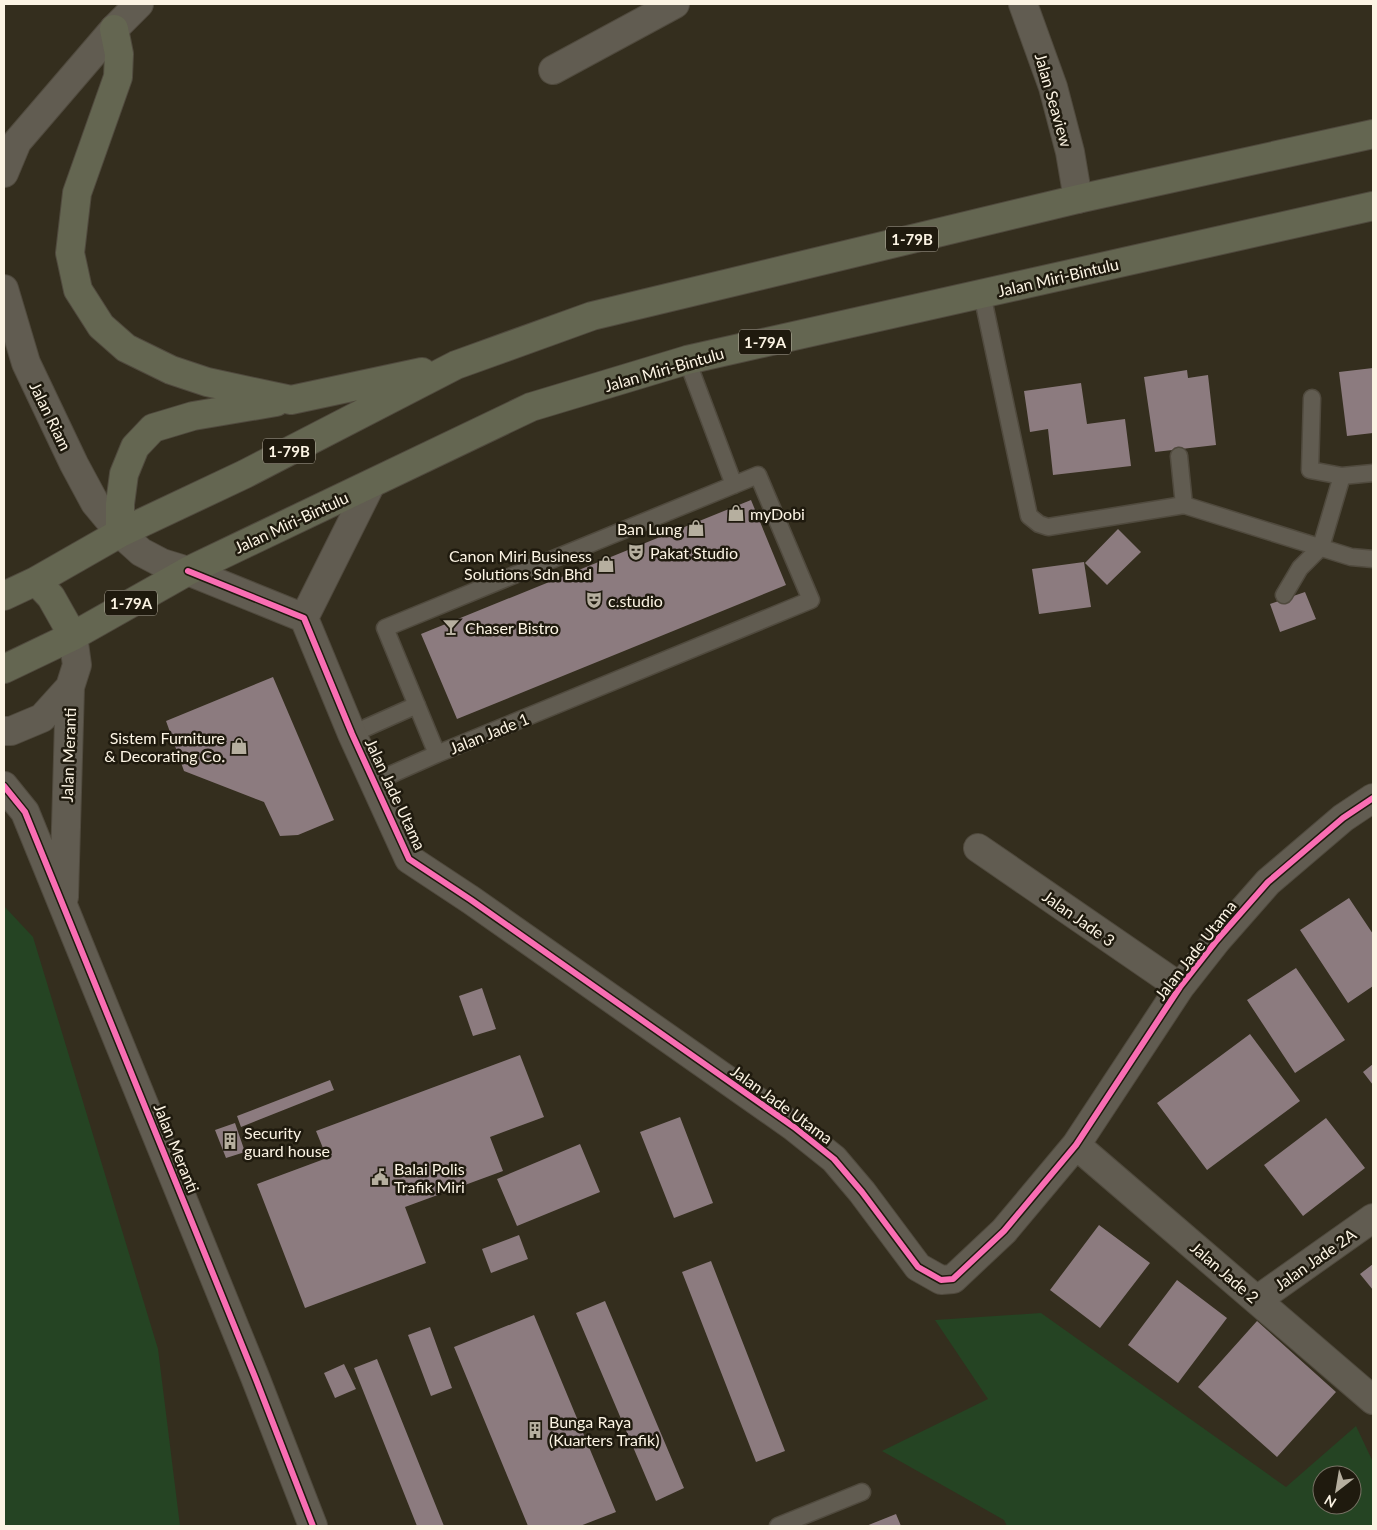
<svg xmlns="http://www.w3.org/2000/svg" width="1377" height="1530" font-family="Lato,sans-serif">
<rect width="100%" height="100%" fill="#342e1e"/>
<path fill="#254423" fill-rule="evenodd" d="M4,906L33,937L158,1349L180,1526H4Z
M1041,1313L1286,1487L1356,1426L1373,1462V1526H1007L1004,1520L882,1451L988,1399L935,1320ZM1322,1475H1352V1505H1322Z"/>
<path fill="#8c7b7f" d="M1373,368V433L1347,436L1339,372Z
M1187,370L1188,378L1208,375L1216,445L1155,452L1144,377Z
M1081,383L1087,424L1125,419L1131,466L1053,475L1048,429L1030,432L1024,391Z
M751,500L786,585L457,719L421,634Z
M1118,529L1141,552L1107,585L1085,563Z
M1084,562L1091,607L1039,614L1032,569Z
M1305,592L1316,619L1280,632L1270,604Z
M273,677L334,820L298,835L280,836L264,802L184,771L166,721Z
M1349,898L1373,934V986L1348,1003L1300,930Z
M1296,968L1345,1040L1295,1073L1247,1000Z
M482,988L496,1029L473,1036L459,996Z
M1250,1034L1300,1101L1207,1170L1157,1103Z
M520,1055L544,1117L490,1137L503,1171L405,1207L426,1263L305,1308L257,1184L327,1158L316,1131Z
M1373,1064V1085L1363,1072Z
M330,1080L334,1090L241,1127L237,1116Z
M680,1117L713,1203L674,1218L640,1132Z
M1326,1118L1365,1168L1303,1216L1264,1165Z
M235,1123L245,1152L226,1158L215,1130Z
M580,1144L600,1192L517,1226L497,1179Z
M1099,1225L1150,1263L1100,1328L1050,1290Z
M519,1235L528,1259L491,1273L482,1249Z
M711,1261L785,1451L756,1462L682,1272Z
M1373,1264V1290L1360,1274Z
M1177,1280L1227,1318L1178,1383L1128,1345Z
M605,1301L684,1488L656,1501L576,1313Z
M534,1315L616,1512L580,1526H528L454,1347Z
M1257,1321L1336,1392L1277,1457L1198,1387Z
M430,1327L452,1388L431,1396L408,1335Z
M377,1359L444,1526H417L354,1368Z
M344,1364L356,1389L335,1398L324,1373Z
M896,1514L901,1526H866Z"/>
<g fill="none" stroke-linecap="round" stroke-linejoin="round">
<g stroke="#504a3e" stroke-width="19">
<path id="lane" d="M982,294L1029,516L1039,524L1048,527L1184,505L1351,557L1373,559
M687,360L734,485
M1312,398L1310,470L1342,476
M1179,456L1184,505
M758,475L811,600L437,754L385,628Z
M1284,595L1300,568L1321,547L1342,476L1373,473
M352,734L417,705
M374,782L437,754
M778,1526L862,1492"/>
</g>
<g stroke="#504a3e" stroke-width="30">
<path id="street" d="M1023,4L1053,87L1070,152L1078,199
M553,70L675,4
M188,571L304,618L352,734L409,859L471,900L794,1127L834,1159L862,1192L918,1267L941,1280L953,1279L1004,1231L1076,1145L1180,987L1217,940L1268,882L1343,818L1373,798
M304,618L371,484
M4,731H11L42,718L70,687
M4,786L25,812L255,1377L313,1526
M978,848L1180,987
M64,897L70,687L77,665L73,636
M1076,1145L1373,1400
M1257,1300L1373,1218"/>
</g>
<g stroke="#504a3e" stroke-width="30">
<path id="secondary" d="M4,173L17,142L114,29L139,4
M4,289L26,363L74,464L95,503L120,533L141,552L162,563L188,571"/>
</g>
<g stroke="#504a3e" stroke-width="30">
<path id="highway" d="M114,29L119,54L118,77L77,193L70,253L78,290L101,326L126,348L171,370L207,382L291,400L422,372
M120,533V504L124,474L135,447L153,428L193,416L276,402
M36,581L51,597L73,636
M4,596L36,581L120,533L245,474L456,365L592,316L1078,199L1373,134
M4,669L73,636L188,571L531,407L687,360L1373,206"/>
</g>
<use href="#lane" stroke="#615c51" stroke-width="16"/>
<use href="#street" stroke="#615c51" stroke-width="28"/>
<use href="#secondary" stroke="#615c51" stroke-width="28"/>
<use href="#highway" stroke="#646651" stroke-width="28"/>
<g stroke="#1f1a0e" stroke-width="9">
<path id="cycleway" d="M188,571L304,618L352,734L409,859L471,900L794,1127L834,1159L862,1192L918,1267L941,1280L953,1279L1004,1231L1076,1145L1180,987L1217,940L1268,882L1343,818L1373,798
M4,786L25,812L255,1377L313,1526"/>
</g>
<use href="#cycleway" stroke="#f96db3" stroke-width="6"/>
</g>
<defs>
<g id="shop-bare" transform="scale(1.35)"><path d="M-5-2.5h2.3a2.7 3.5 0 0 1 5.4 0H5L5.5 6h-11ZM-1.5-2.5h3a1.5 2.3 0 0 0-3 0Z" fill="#b6af9f" stroke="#1f1a0e" stroke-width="2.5" paint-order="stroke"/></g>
<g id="theatre-bare" transform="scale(1.35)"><path d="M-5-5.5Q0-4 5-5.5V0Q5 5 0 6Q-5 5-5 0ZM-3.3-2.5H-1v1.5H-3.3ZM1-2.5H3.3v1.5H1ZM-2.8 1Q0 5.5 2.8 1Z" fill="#b6af9f" stroke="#1f1a0e" stroke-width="2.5" paint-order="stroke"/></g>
<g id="bar-bare" transform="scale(1.35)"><path d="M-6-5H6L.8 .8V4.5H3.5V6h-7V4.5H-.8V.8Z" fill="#b6af9f" stroke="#1f1a0e" stroke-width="2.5" paint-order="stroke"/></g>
<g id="building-bare" transform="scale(1.35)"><path d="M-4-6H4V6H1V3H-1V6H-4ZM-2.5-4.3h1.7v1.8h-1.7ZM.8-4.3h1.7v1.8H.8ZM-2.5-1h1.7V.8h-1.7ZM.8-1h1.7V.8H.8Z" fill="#b6af9f" stroke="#1f1a0e" stroke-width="2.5" paint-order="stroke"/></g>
<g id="civic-bare" transform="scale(1.35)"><path d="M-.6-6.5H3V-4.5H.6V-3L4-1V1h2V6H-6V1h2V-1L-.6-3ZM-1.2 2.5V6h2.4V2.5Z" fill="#b6af9f" stroke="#1f1a0e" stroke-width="2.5" paint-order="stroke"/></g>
</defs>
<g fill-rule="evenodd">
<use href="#shop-bare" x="736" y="513"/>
<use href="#shop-bare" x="696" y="528"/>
<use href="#theatre-bare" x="636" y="552"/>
<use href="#shop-bare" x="606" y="564"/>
<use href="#theatre-bare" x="594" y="600"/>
<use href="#bar-bare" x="451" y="627"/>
<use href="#shop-bare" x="239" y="746"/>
<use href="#building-bare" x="230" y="1141"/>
<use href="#civic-bare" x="380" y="1177"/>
<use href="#building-bare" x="535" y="1430"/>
</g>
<g text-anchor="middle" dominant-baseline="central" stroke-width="5" stroke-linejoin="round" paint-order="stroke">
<g fill="#1f1a0e" stroke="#bab3a4" stroke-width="1">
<rect x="886" y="226.5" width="52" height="25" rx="4"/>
<rect x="739" y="329.5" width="52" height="25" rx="4"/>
<rect x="263" y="438.5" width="52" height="25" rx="4"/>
<rect x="105" y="590.5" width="52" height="25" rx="4"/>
</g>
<g font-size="15" font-weight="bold" fill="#fcf4e4">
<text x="912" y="239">1-79B</text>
<text x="765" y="342">1-79A</text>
<text x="289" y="451">1-79B</text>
<text x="131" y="603">1-79A</text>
</g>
<g font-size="16" fill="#fcf4e4" stroke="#1f1a0e">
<text transform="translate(1054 100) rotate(74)">Jalan Seaview</text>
<text transform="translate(1058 277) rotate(-13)">Jalan Miri-Bintulu</text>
<text transform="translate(664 369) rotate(-16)">Jalan Miri-Bintulu</text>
<text transform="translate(51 416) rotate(64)">Jalan Riam</text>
<text transform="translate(291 522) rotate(-25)">Jalan Miri-Bintulu</text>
<text transform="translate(489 733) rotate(-22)">Jalan Jade 1</text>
<text transform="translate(68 755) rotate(-88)">Jalan Meranti</text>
<text transform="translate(396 794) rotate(65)">Jalan Jade Utama</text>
<text transform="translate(1079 918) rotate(35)">Jalan Jade 3</text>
<text transform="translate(1195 950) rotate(-52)">Jalan Jade Utama</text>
<text transform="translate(782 1104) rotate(36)">Jalan Jade Utama</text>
<text transform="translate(177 1148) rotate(68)">Jalan Meranti</text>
<text transform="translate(1315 1259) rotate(-35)">Jalan Jade 2A</text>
<text transform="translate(1225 1272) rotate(41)">Jalan Jade 2</text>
</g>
<g font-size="16" fill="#fcf4e4" stroke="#1f1a0e" text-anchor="start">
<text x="750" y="513">myDobi</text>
<text x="682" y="528" text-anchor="end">Ban Lung</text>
<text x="650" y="552">Pakat Studio</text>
<text x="592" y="555" text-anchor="end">Canon Miri Business<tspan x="592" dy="18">Solutions Sdn Bhd</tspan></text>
<text x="608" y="600">c.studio</text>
<text x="465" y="627">Chaser Bistro</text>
<text x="225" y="737" text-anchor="end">Sistem Furniture<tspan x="225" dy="18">&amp; Decorating Co.</tspan></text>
<text x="244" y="1132">Security<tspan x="244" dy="18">guard house</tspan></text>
<text x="394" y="1168">Balai Polis<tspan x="394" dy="18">Trafik Miri</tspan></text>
<text x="549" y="1421">Bunga Raya<tspan x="549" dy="18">(Kuarters Trafik)</tspan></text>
</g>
</g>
<rect width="1377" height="1530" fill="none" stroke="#fcf4e4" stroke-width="10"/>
<g transform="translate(1337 1490) rotate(211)"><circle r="24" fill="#1f1a0e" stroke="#777164"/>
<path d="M0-4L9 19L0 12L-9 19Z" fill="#b6af9f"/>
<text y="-8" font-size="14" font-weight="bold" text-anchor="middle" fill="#fcf4e4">N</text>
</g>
</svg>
